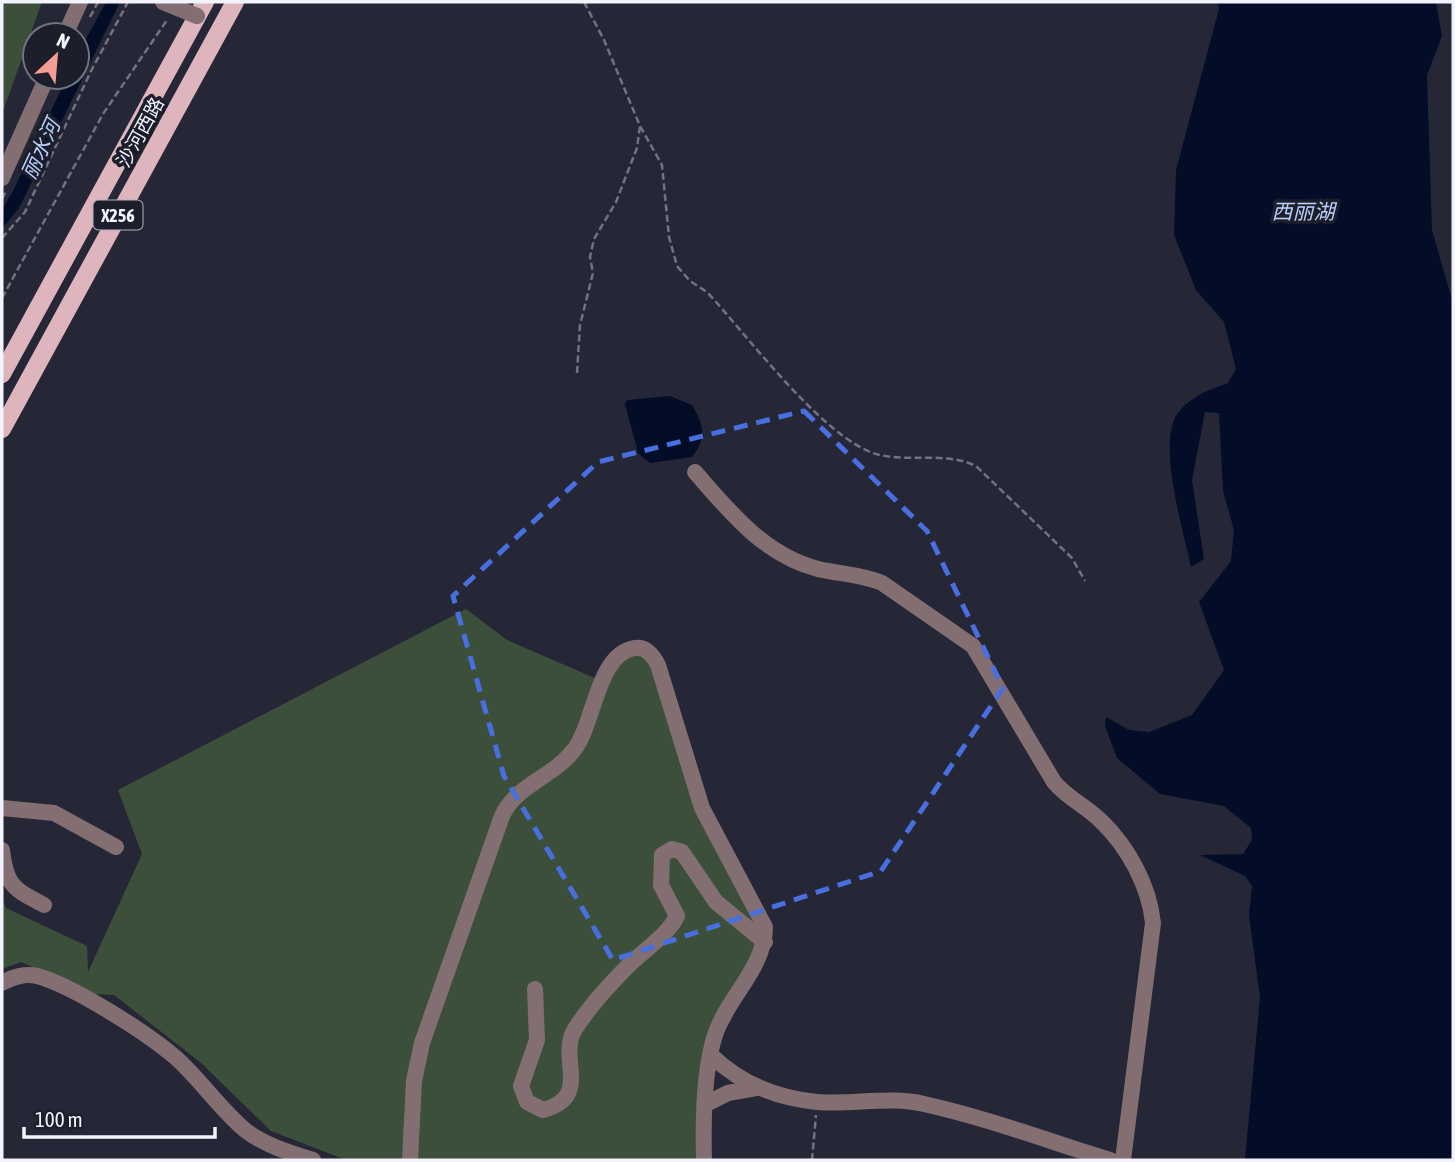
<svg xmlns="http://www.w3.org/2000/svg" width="1455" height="1162" font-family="'Asap Condensed','Noto Sans SC',sans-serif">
<rect width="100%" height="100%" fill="#262736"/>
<path fill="#3c4f3b" d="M2,2H42L2,114Z
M466,609L507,640L604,682L627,653L650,656L684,766L755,912L762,941L724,1008L701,1160H346L271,1131L200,1062L114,995L93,994L21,962L2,969V898L6,908L87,946L88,972L142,854L118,790Z"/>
<path fill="#030d27" d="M106,2H120L19,208L2,229V209L12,193L67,77H77V56Z
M1218,2H1436L1442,36L1427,75L1432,230L1453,303V1160H1245L1260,997L1249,915L1252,886L1245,876L1200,855L1243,854L1252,840L1251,828L1224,806L1160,794L1117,758L1105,726L1106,717L1129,730L1149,732L1192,715L1224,670L1199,602L1231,561L1234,530L1223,491L1219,413L1205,412L1192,480L1204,559L1191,567C1184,533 1156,441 1178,413C1191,396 1209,390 1228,383L1236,369L1224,322L1196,290L1174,235L1176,170L1219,9Z
M670,396L692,405C704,425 707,438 692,457L650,463L638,453L625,404L627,400Z"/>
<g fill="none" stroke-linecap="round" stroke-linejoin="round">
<path stroke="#727380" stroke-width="2.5" stroke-dasharray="7 3.5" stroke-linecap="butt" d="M584,2L604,40L640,126L662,165L669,237L677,266L690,281L707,292C747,335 823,438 876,454C909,463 945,451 976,466L1072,558L1085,581
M90,17L98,2
M2,199L6,191
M2,238L25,212L91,71L128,2
M2,298L103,114L167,20
M577,373L580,325L593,273L590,257L594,239L616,202L637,148L640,126
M812,1160L816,1115"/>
<path stroke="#836f72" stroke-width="16" d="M65,35L80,2
M2,178L47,77
M695,472C730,512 764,555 818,569C839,574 861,574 882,583L973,646L1054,782C1067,798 1086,806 1101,821C1128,847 1149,885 1153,923L1123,1160
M2,808L54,813L116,847
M2,850C6,885 13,889 44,905
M2,983C12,977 26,973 37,976C72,985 147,1033 175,1057C200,1079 219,1108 245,1130C264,1145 290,1153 313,1160
M535,989L537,1040L521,1086L527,1102L543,1110C593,1097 557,1058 575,1029C589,1007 609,985 628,966C643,951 668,935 677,916L661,885L662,855L672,849L682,852L716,902L765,942
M712,1056C741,1084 777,1098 817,1102C853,1105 889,1096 924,1104C987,1118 1048,1141 1110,1160
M706,1104L728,1093L756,1088
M410,1160L414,1081L422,1043L502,816C516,785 553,777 573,751C595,725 596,655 634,648C646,646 653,655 658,665L702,808L765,927C765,968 727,998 715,1035C704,1069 703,1124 704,1160"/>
<path stroke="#deb5bc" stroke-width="18" d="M2,374L205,2
M2,429L235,2"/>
<path stroke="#836f72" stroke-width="16" d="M163,2L197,16"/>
</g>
<path fill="none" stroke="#486fdf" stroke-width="5" stroke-dasharray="14 9" stroke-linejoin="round" d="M804,411L927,531L1003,688L881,871L613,960L504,776L453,596L598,462Z"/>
<g text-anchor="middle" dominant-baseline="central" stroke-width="7" stroke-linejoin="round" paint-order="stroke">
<rect fill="#1d1e2b" stroke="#b2b3be" stroke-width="2" x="93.5" y="200.5" width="49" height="29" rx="5"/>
<g font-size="18" font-weight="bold" fill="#f2f3fd">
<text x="118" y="215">X256</text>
</g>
<g font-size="19" fill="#f2f3fd" stroke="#1d1e2b">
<text transform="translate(140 132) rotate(-61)">沙河西路</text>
</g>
<g font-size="21" font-style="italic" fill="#b8d0fe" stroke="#1d1e2b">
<text transform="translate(40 149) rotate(-65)">丽水河</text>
<text x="1303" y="211">西丽湖</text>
</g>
</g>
<rect width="1455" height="1162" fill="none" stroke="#f2f3fd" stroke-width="7"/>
<g transform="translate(56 56) rotate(26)"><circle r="33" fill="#1d1e2b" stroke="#72737f" stroke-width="2"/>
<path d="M0-5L12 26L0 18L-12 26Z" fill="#f59c94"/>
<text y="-10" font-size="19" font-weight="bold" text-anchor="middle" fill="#f2f3fd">N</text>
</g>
<path d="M24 1127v10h191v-10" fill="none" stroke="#f2f3fd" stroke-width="3.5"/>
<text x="35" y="1127" font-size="21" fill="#f2f3fd" stroke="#1d1e2b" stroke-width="5" paint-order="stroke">100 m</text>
</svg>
